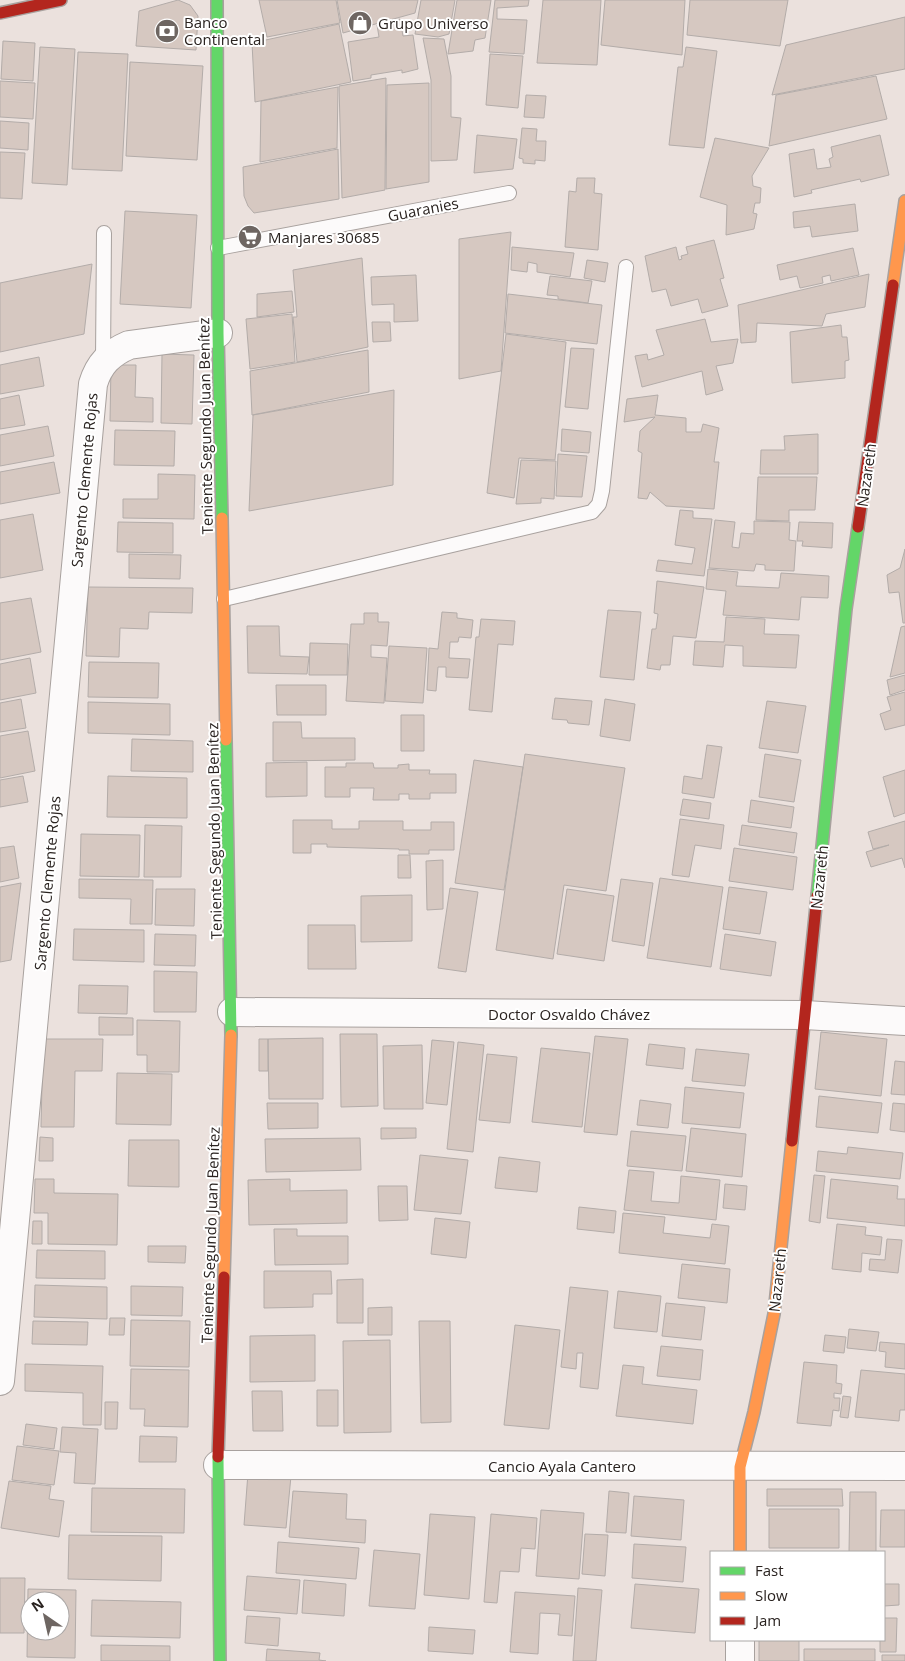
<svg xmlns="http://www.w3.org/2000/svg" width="905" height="1661" font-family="'Open Sans',sans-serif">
<rect width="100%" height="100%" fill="#ebe1dd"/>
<path fill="#d6c8c1" stroke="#b3aca9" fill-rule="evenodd" d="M178,0L190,5L198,16L196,50L136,46L139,11Z
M259,0H336L340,23L267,37Z
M337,0H418L415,13L343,33Z
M421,0H455L449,34L438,37L415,34Z
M457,0H491L485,38L475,40L473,51L448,54Z
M495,0H529L528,6L497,8V19L527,20L524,54L489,52Z
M543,0H601L597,65L537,63Z
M605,0H685L682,55L601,45Z
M690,0H788L780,46L687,35Z
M905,17V69L772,95L786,45Z
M400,19L403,36L413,35L418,69L402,73V70L371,75V78L353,81L348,42L379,37L377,25Z
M339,24L351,82L255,102L252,43Z
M423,38L444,39L451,76V117L461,118L457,160L431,161V80Z
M3,41L35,43L33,81L1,79Z
M40,47L75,49L67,185L32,183Z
M686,47L717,51L704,148L669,145L678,67H683Z
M78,52L128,54L122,171L72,169Z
M490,54L523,56L518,108L486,105Z
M130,62L203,66L197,160L126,156Z
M876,76L887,119L769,146L776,95Z
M386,78L385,190L342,198L339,86Z
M0,81L35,83L33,119L0,117Z
M429,83V182L386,189L387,85Z
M338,87L337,148L260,162L261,101Z
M526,95L546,96L544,118L524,117Z
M0,121L29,123L28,150L0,148Z
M522,128L537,129L536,141H546L545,161L535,160V164L523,163V159L519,158Z
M477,135L517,139L513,169L474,173Z
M880,135L889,175L861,182L860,179L811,190L812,193L794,197L789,154L814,149L817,169L831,167L829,159L833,157L831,147Z
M715,138L769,148L752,176L753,186L761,188L760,203H755L753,213L757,214L754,229L726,235L727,205L700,197Z
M338,149L339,199L254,213L248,206L244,196L243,167Z
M0,152L25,153L22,199L0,198Z
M577,178H595L594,193L602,194L598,250L565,247L569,191L576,192Z
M855,204L858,231L812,237L810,226L794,228L793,212Z
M125,211L197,215L191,308L120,304Z
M511,232L501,371L459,379V239Z
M714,240L724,278L720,279L728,306L702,313L698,299L671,306L666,289L652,292L645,256L676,247L679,260L682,259L681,256L688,254L686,247Z
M512,247L574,253L570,277L537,272V264L528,262L527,272L511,270Z
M853,248L859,275L831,281L830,275L822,277L823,283L800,288L797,276L780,280L777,265Z
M362,258L368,347L297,362L293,317H297L293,270Z
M587,260L608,263L605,282L584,278Z
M92,264L84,334L0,352V283Z
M869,274L865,307L826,314L822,326L757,323L756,342L741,343L738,305Z
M416,275L418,321L394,322V304L372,305L371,277Z
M550,276L592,281L588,303L558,299V296L547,295Z
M292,291L294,312L257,317V294Z
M508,294L602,305L597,344L505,333Z
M292,314L295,362L250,369L246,319Z
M705,319L711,342L738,339L733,363L716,366L723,390L706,395L702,371L642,387L635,356L647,354L648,360L664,355L656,330Z
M372,322H390L391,341L373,342Z
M841,325L842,337H847L849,360L845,361V378L792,383L790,332Z
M506,334L566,342L555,460L519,458L514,498L487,493Z
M571,348L594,349L588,409L565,407Z
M368,350L369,392L252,415L250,371Z
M162,354L194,355L192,424L161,423Z
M39,357L44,386L0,394V365Z
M111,365H136L135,397L153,398V422L110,421Z
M394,390L393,485L249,511L253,415Z
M19,395L25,425L0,429V399Z
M658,395L655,415L686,418V432H701L703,424L719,428L714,462H719L714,509L666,506L650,492L647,499L638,498L642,453L638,451L640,431L655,417L624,422L627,399Z
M48,426L54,456L0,466V435Z
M562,429L591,432L589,453L561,451Z
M115,430L175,431L174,466L114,465Z
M818,434V474H760L761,450H785L784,436Z
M558,454L587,456L582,497L556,496Z
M521,460L556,461L554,499L541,498V503L516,504Z
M54,462L60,493L0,504V472Z
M158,474L195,475L194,519L123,518V499H158Z
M758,477H817L815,510H789V521L756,520Z
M680,510L693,511V518L712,519L704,576L656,571L658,560L692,564L695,548L675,545Z
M33,514L43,570L0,578V520Z
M715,520L735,522L732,547L739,548L741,533L754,534V521L790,522L789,540L796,541L794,571L765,570V565L756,564L754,571L709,568Z
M118,522L173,523V553L117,552Z
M799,522L833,523L832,548L802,546L803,541H797Z
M905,549V623H903L899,592L889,593L887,575L900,568Z
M129,554L181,555L180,579L129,578Z
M708,569L738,572L736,586L779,588L781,573L829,576L828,598L801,597L799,620L723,615L726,591L706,589Z
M657,581L704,587L696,638L673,636L670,665H661L660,670L647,668L652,629H656L658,614L654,613Z
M88,587L193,588L192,613L149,612L148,629L120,628L119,657L86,656Z
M31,598L41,652L0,660V603Z
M608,610L641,612L634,680L600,677Z
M442,612L457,613V618L473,620L471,638L459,637L458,642H450L449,658L470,659L468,678L446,677V667H438L436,691L427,690L429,648L438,649Z
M364,613H378V622H389L387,646L371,645V657L387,658L384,703L346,701L351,624H364Z
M726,617L765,619L764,634L799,635L796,668L743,666V646L725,645L723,667L693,665L695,641L724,642Z
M481,619L515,621L513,645L498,644L492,712L469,710L476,637H479Z
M247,626H279L280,656L309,657L307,674L248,673Z
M905,626V673L890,677L901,627Z
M310,643L348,644L347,675H309Z
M389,646L427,648L423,703L385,701Z
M30,658L36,693L0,700V664Z
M89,662L159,663L158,698L88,697Z
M905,675V690L890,695L887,680Z
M276,685H326V715H277Z
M905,692V725L885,730L880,714L891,710L887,697Z
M555,698L592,701L589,725L568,723L567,720L552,719Z
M21,699L26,728L0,732V703Z
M605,699L635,704L630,741L600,736Z
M767,701L806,706L798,753L759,748Z
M88,702L170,704V735L88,733Z
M401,715H424V751H401Z
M273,722H301L302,738H355V760L273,761Z
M28,731L35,771L0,778V736Z
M132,739L193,741V772L131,771Z
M707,745L722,747L714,798L682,793L684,776L702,779Z
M525,754L625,768L606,891L564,885L553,959L496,950Z
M765,754L801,760L794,802L759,797Z
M474,760L523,767L504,890L455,883Z
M307,762V796L266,797V763Z
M346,763H373L374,768H398V765L409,764V770H430L429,774H456V793H430V799H409V794H399V800H373L374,788H350V797H325V767H346Z
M905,770V813L894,817L883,777Z
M23,776L28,802L0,807V780Z
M108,776L187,778V818L107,817Z
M683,799L711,803L709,819L680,815Z
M751,800L794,807L791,828L748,822Z
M680,819L724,825L721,849L695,845L689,877L672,875Z
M293,820H332V829H359V821H403V830H431V822H454V850H429V854H409V850H399V849L327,847V844H311V853H293Z
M905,821V868L902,858L871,867L866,852L889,845L873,849L868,832Z
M145,825L182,826L181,877H144Z
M742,825L797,833L794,853L739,845Z
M81,834L140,835L139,877L80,876Z
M14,846L19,878L0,882V848Z
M734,848L797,857L793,890L729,881Z
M398,855H410L411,878H398Z
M443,860V909L427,910L426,861Z
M660,878L723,887L711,967L647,958Z
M79,879L153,880L152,924H130L131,899L79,898Z
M621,879L653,883L644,946L612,941Z
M21,883L11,960L0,962V887Z
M729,887L767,892L760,934L723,929Z
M450,888L478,892L466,972L438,968Z
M156,889H195L194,926L155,925Z
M567,889L614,896L604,961L557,954Z
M412,895V941L361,942V896Z
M308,925H355L356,969H308Z
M74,929L144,930V962L73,960Z
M155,934L196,935L195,966L154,965Z
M725,934L776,942L771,976L720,969Z
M154,971L197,972L196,1012H154Z
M79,985L128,986L127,1014L78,1013Z
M99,1017L133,1018V1035H99Z
M137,1020L180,1021L179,1072H147V1055H137Z
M821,1032L887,1039L881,1096L815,1089Z
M340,1034H377L378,1106L341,1107Z
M595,1036L628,1039L617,1135L584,1132Z
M323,1038V1099H269L268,1039Z
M43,1039H103L102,1071H75L74,1127H41Z
M259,1039H268V1071H259Z
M432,1040L454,1042L447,1105L426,1103Z
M458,1042L484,1045L473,1152L447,1149Z
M649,1044L685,1048L683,1069L646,1065Z
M422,1045L423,1109H384L383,1046Z
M541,1048L590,1053L582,1127L532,1122Z
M696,1049L749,1054L745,1086L692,1081Z
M487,1054L517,1057L510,1123L479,1120Z
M895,1061L905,1062V1095L891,1094Z
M117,1073L172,1074L171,1125L116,1124Z
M685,1087L744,1093L740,1128L682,1123Z
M819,1096L882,1103L878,1133L816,1127Z
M640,1100L671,1104L668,1128L637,1125Z
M267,1103H318V1128L268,1129Z
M893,1103L905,1104V1132L890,1130Z
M381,1128H416V1138L381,1139Z
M691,1128L746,1134L742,1177L686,1171Z
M631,1131L686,1136L682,1171L627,1166Z
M40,1137L53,1138V1161H39Z
M360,1138L361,1170L266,1172L265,1139Z
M129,1140H179V1187L128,1186Z
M848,1147L903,1153L900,1179L816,1171L818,1151L847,1154Z
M420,1155L468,1160L461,1214L414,1210Z
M499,1157L540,1162L537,1192L495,1188Z
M629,1170L654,1172L651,1201L679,1203L681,1176L720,1180L716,1220L624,1210Z
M814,1175L825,1176L820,1223L809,1221Z
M35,1179H54V1193L118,1194L117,1245L48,1244V1213H34Z
M290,1179V1191L347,1190V1223L249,1225L248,1180Z
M831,1179L898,1186L897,1199H905V1226L827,1218Z
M725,1184L747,1186L745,1210L723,1208Z
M378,1186H407L408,1220L379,1221Z
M579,1207L616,1211L614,1233L577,1229Z
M623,1213L665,1217L663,1233L710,1238L712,1224L729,1226L725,1264L619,1253Z
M435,1218L470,1222L466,1258L431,1254Z
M33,1221H42V1244H32Z
M837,1224L866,1227L865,1235L882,1237L880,1255L862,1253L861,1272L832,1269Z
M274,1229H297V1236H348V1264L275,1265Z
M887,1239L902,1240L898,1273L869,1270L870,1259L885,1260Z
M148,1246H186L185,1263L148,1262Z
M37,1250L105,1251V1279L36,1278Z
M682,1264L730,1269L727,1303L678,1298Z
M264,1271H331L332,1294H313V1307L264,1308Z
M363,1279V1323H337V1280Z
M35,1285L107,1287V1319L34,1317Z
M131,1286L183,1287L182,1316L131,1315Z
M570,1287L608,1291L598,1389L580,1387L583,1353H577L576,1369L561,1367Z
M618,1291L661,1296L657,1332L614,1328Z
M666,1303L705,1307L701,1340L662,1336Z
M392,1307V1335H368V1308Z
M110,1318H125L124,1335H109Z
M131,1320L190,1321L189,1367L130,1366Z
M33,1321L88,1322L87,1345L32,1344Z
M419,1321H450L451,1422L421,1423Z
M515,1325L560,1330L549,1429L504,1425Z
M849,1329L879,1332L876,1351L847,1348Z
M315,1335V1381L250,1382V1336Z
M825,1335L846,1337L844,1353L823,1351Z
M390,1340L391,1432L344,1433L343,1341Z
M880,1342L905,1344V1369L885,1367L886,1352L879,1351Z
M661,1346L703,1350L700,1380L657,1376Z
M804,1362L837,1365L836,1383L842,1384L841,1394L834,1393V1398H840L839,1411L833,1410L831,1426L797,1423Z
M25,1364L103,1366L101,1425H83V1393L25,1391Z
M623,1365L644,1367L642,1384L697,1390L693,1424L616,1416Z
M131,1369L189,1370L188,1427L144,1426L145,1409H130Z
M861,1370L905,1374V1410H900L899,1421L855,1417Z
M317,1390H338V1426H317Z
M252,1391H282L283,1431H253Z
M843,1396L851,1397L848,1418L840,1417Z
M105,1402H118L117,1429H105Z
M26,1424L57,1428L54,1449L23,1445Z
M62,1427L98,1429L95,1484L74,1483L76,1453L60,1452Z
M140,1436L177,1437L176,1462H139Z
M17,1446L59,1451L54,1485L12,1480Z
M248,1473L291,1476L286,1528L244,1525Z
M9,1481L51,1486L49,1499L64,1501L59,1537L1,1528Z
M92,1488L185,1489L184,1533L91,1532Z
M767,1489H842L843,1506H767Z
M293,1491L347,1494L346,1519L366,1520L365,1543L289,1537Z
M609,1491L629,1493L626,1533L606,1532Z
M850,1492H876V1552H849Z
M634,1496L684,1500L681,1540L631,1536Z
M769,1509H839V1548H769Z
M541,1510L584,1513L579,1579L536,1576Z
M881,1510H905V1547H880Z
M430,1514L475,1517L469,1599L424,1595Z
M491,1514L537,1518L535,1549L521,1548L519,1572L500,1571L497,1603L484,1602Z
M585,1534L608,1535L605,1576L582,1574Z
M69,1535L162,1536L161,1581L68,1579Z
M278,1542L359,1548L356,1579L276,1573Z
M634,1544L686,1547L683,1582L632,1578Z
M374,1550L420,1554L415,1609L369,1606Z
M247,1576L300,1580L297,1614L244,1610Z
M0,1578H25L24,1633H0Z
M304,1580L346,1584L344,1616L302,1613Z
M635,1584L699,1589L695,1633L631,1628Z
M884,1584H899V1605L884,1606Z
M578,1588L602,1590L596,1661H573Z
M28,1589L76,1590L75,1658L27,1657ZM30,1601H60V1631H30Z
M515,1592L575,1596L572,1636L558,1635L560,1614L540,1613L538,1654L510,1652Z
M92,1600L181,1602L180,1638L91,1636Z
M247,1616L280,1618L278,1646L245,1643Z
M884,1618H897L896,1652H880V1640H884Z
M429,1627L475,1630L473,1654L428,1651Z
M759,1640H799V1661H759Z
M101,1645L170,1646V1661H101Z
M267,1649L320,1653L319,1660L326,1661H266Z
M804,1649H875V1661H804Z
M882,1655H905V1661H882Z"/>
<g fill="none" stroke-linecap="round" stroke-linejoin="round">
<g stroke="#a8a19e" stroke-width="16">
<path id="lane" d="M218,248L509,193
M103,361L104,233
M224,599L592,512L599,504L602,491L626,267"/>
</g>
<g stroke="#a8a19e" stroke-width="30">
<path id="street" d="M232,1012L805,1015L905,1021
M0,1381L93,384C99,364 110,353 129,345L218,333
M218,1465L905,1466
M740,1661V1640"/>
</g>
<g stroke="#a8a19e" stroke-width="14">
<path id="fast" d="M217,0L218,333L222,518
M226,740L231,1035
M817,896L846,609L858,527
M218,1457L220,1661"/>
</g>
<g stroke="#a8a19e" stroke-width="14">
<path id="slow" d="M893,285L905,201
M222,518L226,740
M224,1277L231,1035
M740,1552V1467L754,1412L774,1314L792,1141"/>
</g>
<g stroke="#a8a19e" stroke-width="14">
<path id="jam" d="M0,13L61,0
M858,527L893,285
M792,1141L817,896
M218,1457L224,1277"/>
</g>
<use href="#lane" stroke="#fcfafa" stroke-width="14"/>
<use href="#street" stroke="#fcfafa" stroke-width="28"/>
<use href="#fast" stroke="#63d668" stroke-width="11"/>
<use href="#slow" stroke="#ff974d" stroke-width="11"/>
<use href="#jam" stroke="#b3261e" stroke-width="11"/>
</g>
<defs>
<g id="shop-disc" transform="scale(1.25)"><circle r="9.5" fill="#6e6662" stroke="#fff"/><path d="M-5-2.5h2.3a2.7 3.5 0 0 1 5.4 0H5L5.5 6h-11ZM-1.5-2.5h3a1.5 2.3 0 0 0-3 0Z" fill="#fff"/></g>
<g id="bank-disc" transform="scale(1.25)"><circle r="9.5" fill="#6e6662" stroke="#fff"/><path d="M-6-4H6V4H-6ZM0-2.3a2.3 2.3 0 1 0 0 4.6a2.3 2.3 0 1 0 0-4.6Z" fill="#fff"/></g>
<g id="supermarket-disc" transform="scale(1.25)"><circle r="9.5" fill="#6e6662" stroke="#fff"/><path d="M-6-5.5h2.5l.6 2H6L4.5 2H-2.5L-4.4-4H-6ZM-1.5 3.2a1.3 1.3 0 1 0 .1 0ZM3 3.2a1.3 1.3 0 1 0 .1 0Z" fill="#fff"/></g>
</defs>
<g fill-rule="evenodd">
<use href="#shop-disc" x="360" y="23"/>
<use href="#bank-disc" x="167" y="31"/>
<use href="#supermarket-disc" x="250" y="237"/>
</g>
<g text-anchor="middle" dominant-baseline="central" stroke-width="4" stroke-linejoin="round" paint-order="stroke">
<g font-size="15" fill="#2a2320" stroke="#fff" text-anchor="start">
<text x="184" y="22">Banco<tspan x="184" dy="17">Continental</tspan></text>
<text x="378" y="23">Grupo Universo</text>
<text x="268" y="237">Manjares 30685</text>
</g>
<g font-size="15" fill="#2a2320" stroke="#fff">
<text transform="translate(423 209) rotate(-11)">Guaranies</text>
<text transform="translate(205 426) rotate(-91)">Teniente Segundo Juan Benítez</text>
<text transform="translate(866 475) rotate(-82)">Nazareth</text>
<text transform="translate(84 480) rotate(-85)">Sargento Clemente Rojas</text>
<text transform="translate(214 831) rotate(-91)">Teniente Segundo Juan Benítez</text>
<text transform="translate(819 877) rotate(-84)">Nazareth</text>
<text transform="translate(47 883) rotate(-85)">Sargento Clemente Rojas</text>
<text x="569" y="1014">Doctor Osvaldo Chávez</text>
<text transform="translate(210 1235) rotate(-88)">Teniente Segundo Juan Benítez</text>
<text transform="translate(777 1280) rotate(-84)">Nazareth</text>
<text x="562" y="1466">Cancio Ayala Cantero</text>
</g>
</g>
<rect x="710" y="1551" width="175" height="90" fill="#ffffff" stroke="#aaa7a6"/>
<rect x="720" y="1567" width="25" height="8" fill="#63d668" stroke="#aaa7a6"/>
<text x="755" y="1576" font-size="15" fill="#2a2320">Fast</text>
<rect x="720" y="1592" width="25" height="8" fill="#ff974d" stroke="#aaa7a6"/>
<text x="755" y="1601" font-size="15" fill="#2a2320">Slow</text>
<rect x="720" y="1617" width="25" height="8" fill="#b3261e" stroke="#aaa7a6"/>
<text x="755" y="1626" font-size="15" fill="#2a2320">Jam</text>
<g transform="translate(45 1616) rotate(326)"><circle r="24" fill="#ffffff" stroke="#aaa7a6"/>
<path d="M0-4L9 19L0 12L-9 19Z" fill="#6e6662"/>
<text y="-8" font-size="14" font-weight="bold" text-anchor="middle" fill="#2a2320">N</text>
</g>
</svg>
